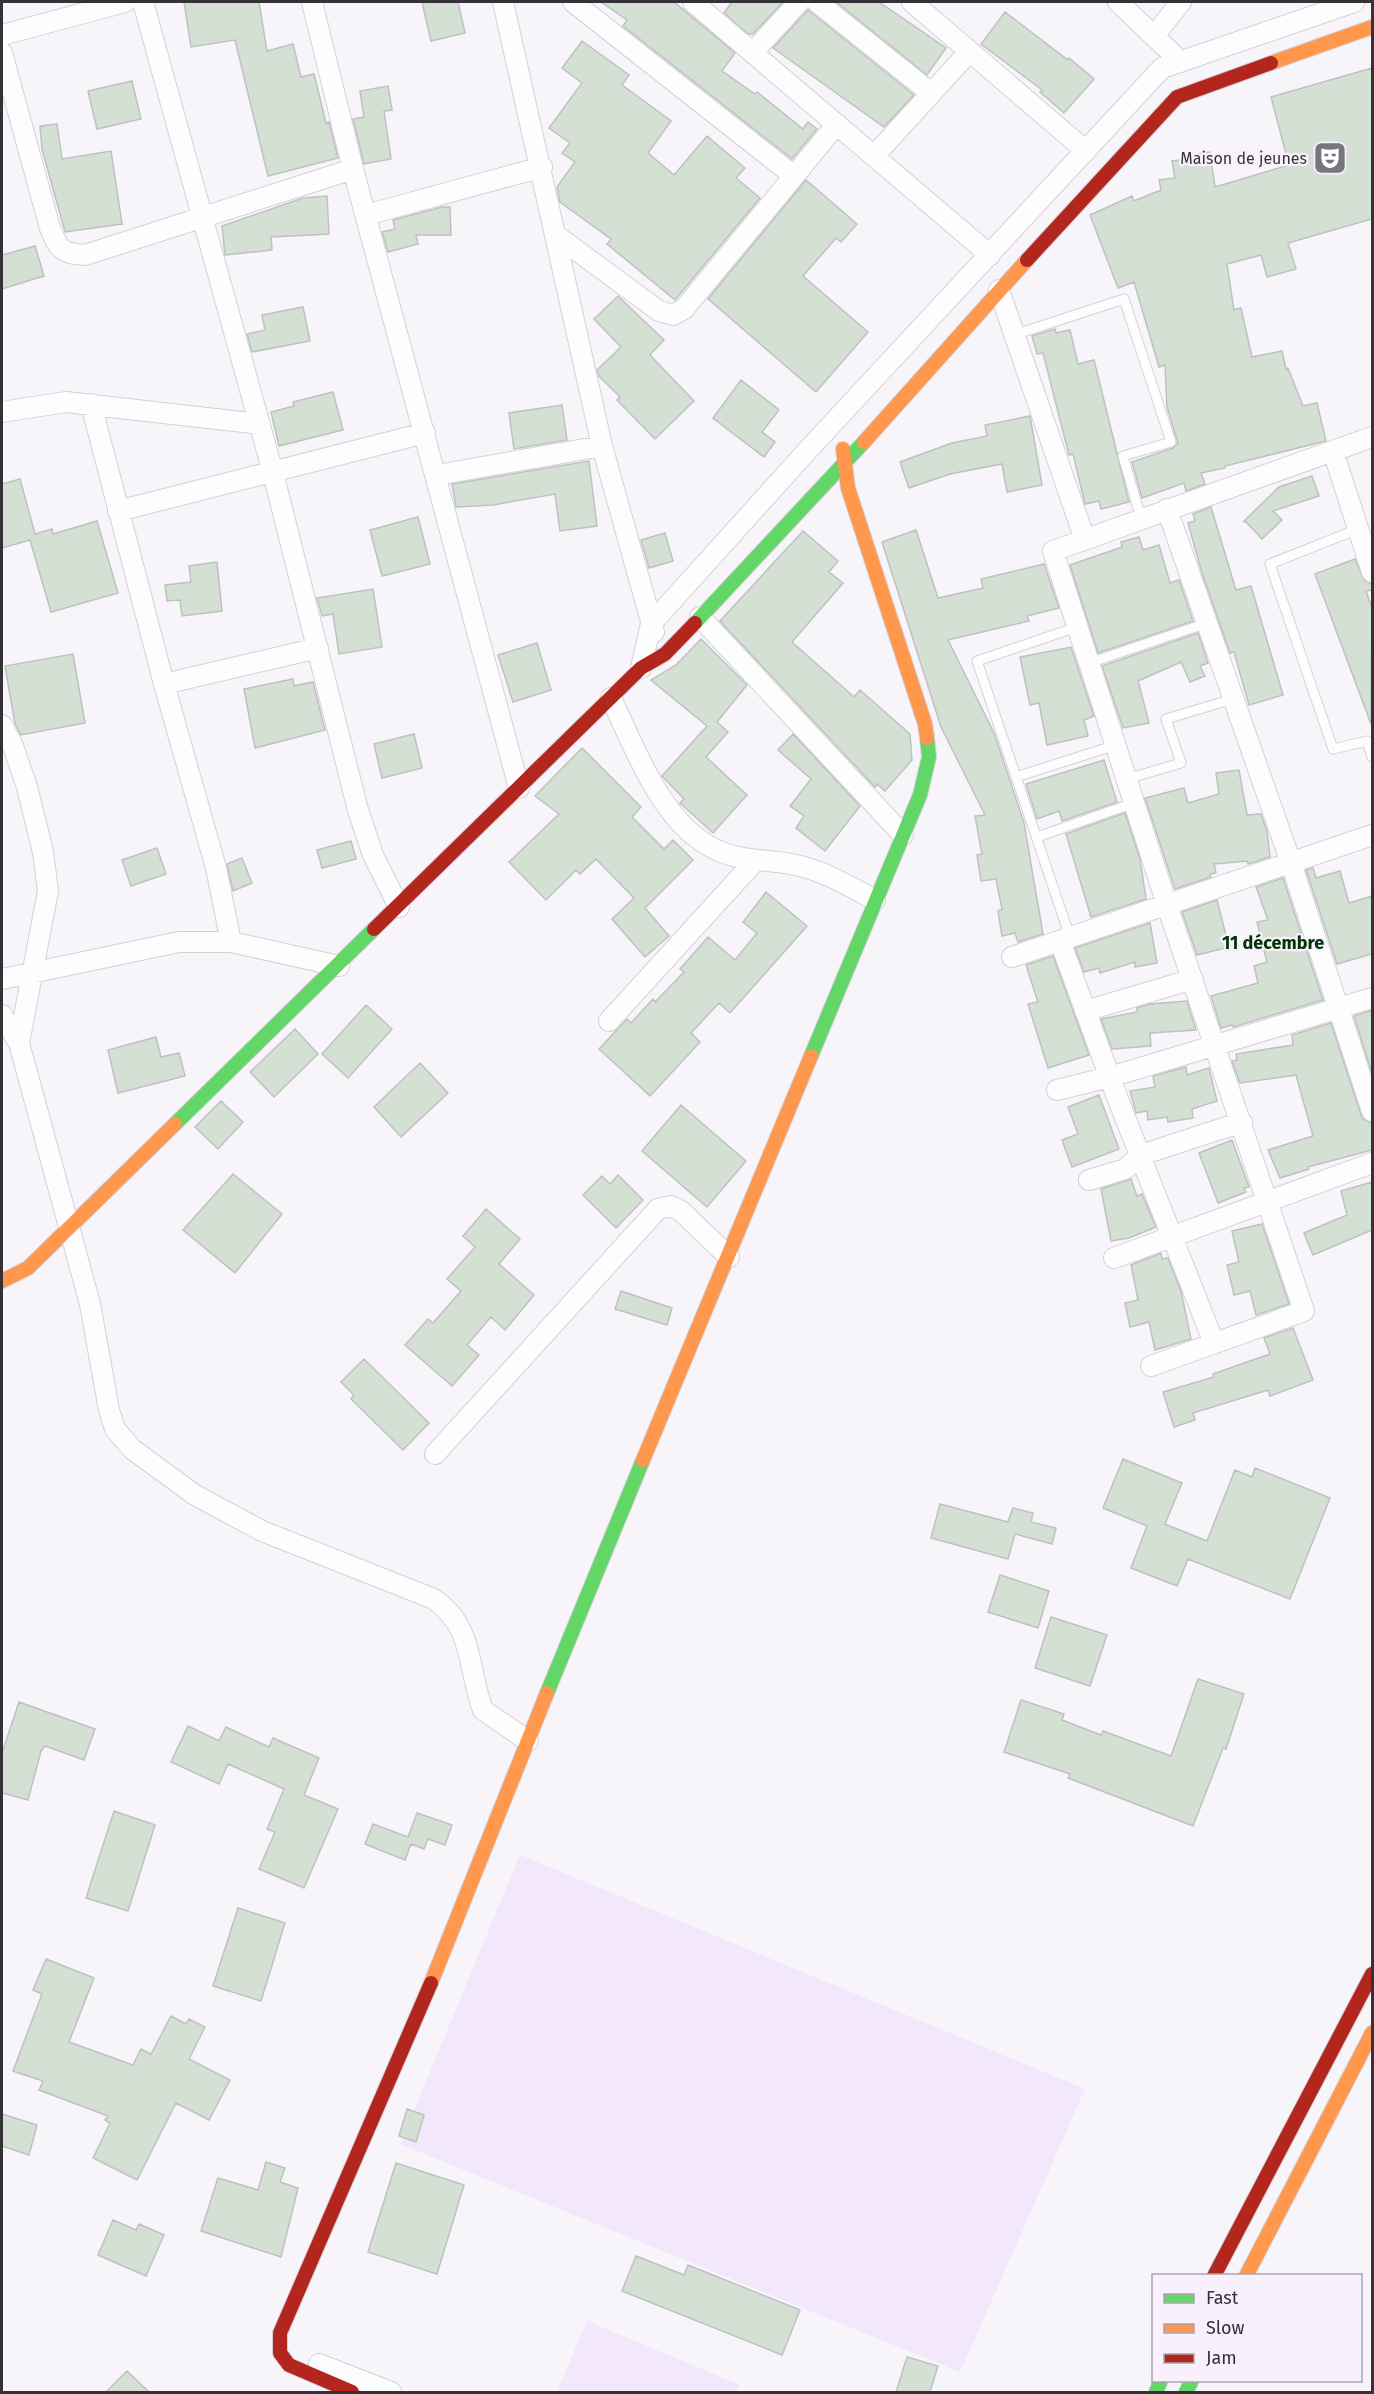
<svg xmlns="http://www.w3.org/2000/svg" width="1374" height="2394" font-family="'Fira Sans',sans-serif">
<rect width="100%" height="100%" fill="#f7f4fa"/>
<path fill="#f2e7fb" d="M520,1855L1085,2089L960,2372L400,2144Z
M587,2321L740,2385L736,2392H557Z"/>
<path fill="#d4e0d4" stroke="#bfc1c0" stroke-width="1.5" d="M184,2H259L267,51L293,44L301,77L314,74L326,123L329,122L338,158L268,176L235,40L191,47Z
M422,2H458L465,33L431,41Z
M601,2H674L735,53L722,71L755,94L757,92L803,129L808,122L817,129L792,159L623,26L627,20Z
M732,2H783L753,34H748L724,13Z
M836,2H879L946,48L927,75Z
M808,10L914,95L884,127L773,48Z
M1005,12L1068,60L1069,58L1094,79L1064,113L1040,92L1042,90L981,44Z
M582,41L629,75L622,85L671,121L648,153L674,175L707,136L745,168L736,178L760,198L675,300L607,244L611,239L560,202L557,187L575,162L562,153L570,143L549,128L582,83L562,68Z
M1372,68V219L1288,243L1296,269L1267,277L1261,255L1227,264L1234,310L1241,308L1252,357L1282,351L1286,369L1288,368L1303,406L1317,403L1326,441L1225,466V468L1201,473L1205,484L1186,491L1184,483L1142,498L1132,462L1173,448L1178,443L1167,407L1165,365L1159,367L1134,282L1118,288L1090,215L1132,196L1134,201L1161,190L1159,180L1175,178L1172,161L1189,159V155L1210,152L1215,187L1289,165L1271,97Z
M132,81L141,119L97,129L88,91Z
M388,86L392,110L384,111L391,159L364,164L353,119L364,117L360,91Z
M57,124L62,159L111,151L122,224L65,232L42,149L40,126Z
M806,180L857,224L841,242L836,238L803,276L868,332L816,392L708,299Z
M327,196L329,234L271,237L272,250L225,255L222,226L303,198Z
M442,207H450L451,235H416L418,244L388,252L382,232L395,229L393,220Z
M35,246L44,276L2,289V255Z
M618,296L664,340L650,355L694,401L655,439L617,400L620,397L599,376L597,370L621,347L594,319Z
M303,307L310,341L252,352L247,334L265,330L262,315Z
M1055,329L1056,333L1070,330L1078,364L1094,360L1129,502L1101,509L1099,501L1085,504L1073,454L1069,455L1043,353L1037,354L1032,336Z
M741,380L779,410L762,432L775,442L764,457L713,418Z
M333,392L343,430L279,446L271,412L294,406L293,402Z
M562,405L567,440L514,449L509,413Z
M1030,416L1042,485L1007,492L1002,464L950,474L909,488L900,462L952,443L987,436L985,425Z
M589,461L597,526L560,531L555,494L493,505L456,507L452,484Z
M1312,476L1319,496L1273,511L1282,520L1262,539L1245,521L1243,522L1279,487Z
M20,479L35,534L52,529L53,534L97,521L118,593L51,612L30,540L2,548V484Z
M1211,507L1236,590L1251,586L1283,695L1249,705L1234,652L1230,653L1202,573L1188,523L1195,521L1193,514Z
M418,517L430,564L382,576L370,530Z
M916,530L938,598L983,588L981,579L1044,564L1059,608L1027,616L1029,621L948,640L994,733L1024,823L1043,934L1018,942L1015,933L1002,936L998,911L1002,909L996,879L981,881L977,855L982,854L975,816L985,815L941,727L882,542Z
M803,531L838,561L829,572L843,583L792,642L854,697L860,690L910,734L912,760L885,791L877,784L875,787L720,621Z
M665,533L673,561L649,568L641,540Z
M1139,537L1143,550L1159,545L1170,583L1179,580L1193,621L1098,653L1070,565L1122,547L1121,542Z
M1355,559L1364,580L1372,584V590L1366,591L1372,608L1371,724L1315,574Z
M217,562L222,611L182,616L180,600L167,601L165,585L191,582L189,566Z
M373,589L382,647L339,654L333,614L322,616L317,598Z
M1198,633L1208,663L1200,666L1205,676L1190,682L1181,662L1138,681L1149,723L1123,728L1102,666Z
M701,639L747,685L717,722L728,732L706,757L747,795L713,833L680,803L684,799L662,776L707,726L651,680L676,665Z
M537,643L551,690L513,702L498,655Z
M1071,647L1094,716L1084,720L1088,736L1047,745L1039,703L1030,705L1020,657Z
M73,654L85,723L21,735L15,724L5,666Z
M293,679L294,686L313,682L325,730L255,748L244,689Z
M414,734L422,768L382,778L374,744Z
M793,734L860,806L825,851L796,828L804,816L790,806L811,779L778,750Z
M582,748L641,807L632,817L664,849L673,840L693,860L645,908L669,936L645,957L612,919L634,898L596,859L580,874L576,870L546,900L509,862L559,814L535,796Z
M1104,760L1117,802L1062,821L1059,811L1037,819L1026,784Z
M1239,770L1247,815L1261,814L1267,831L1270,857L1248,864L1247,861L1214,864L1216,873L1210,874L1211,877L1175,889L1145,798L1184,788L1188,803L1219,794L1216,773Z
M1125,813L1140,859L1146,899L1091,917L1066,834Z
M351,841L356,859L322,868L317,850Z
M157,848L166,874L131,886L122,860Z
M242,858L252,883L233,891L227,864Z
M1313,868L1316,878L1340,871L1349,903L1372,896V954L1337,964L1306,870Z
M1283,878L1323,1000L1233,1027L1232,1025L1221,1028L1211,996L1258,983L1254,966L1267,962L1257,922L1268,920L1256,887Z
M766,892L807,926L730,1013L719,1003L691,1033L700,1042L650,1096L599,1049L627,1019L631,1023L653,999L655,1002L684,972L680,969L708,937L735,960L757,933L743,922Z
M1217,900L1229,947L1197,955L1182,912Z
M1150,923L1157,963L1135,967V962L1100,973L1099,968L1084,972L1075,948Z
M1053,956L1089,1055L1048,1068L1028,1004L1038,1002L1026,965Z
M1187,1001L1196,1030L1150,1033L1151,1046L1112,1049L1101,1019L1137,1012V1008L1150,1004Z
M366,1005L392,1029L348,1078L322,1054Z
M1372,1010V1074L1354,1016Z
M1331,1023L1361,1115L1364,1120L1372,1123V1150L1308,1167L1309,1169L1280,1178L1268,1150L1313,1136L1296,1075L1240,1083L1232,1061L1237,1060L1236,1054L1293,1045L1292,1035Z
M295,1029L318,1054L274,1097L250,1072Z
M156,1037L161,1057L179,1053L185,1076L118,1093L108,1050Z
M420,1063L448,1093L401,1137L374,1107Z
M1186,1067L1187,1075L1209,1068L1217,1101L1192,1109L1193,1118L1168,1122L1167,1117L1148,1120L1147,1111L1136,1113L1130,1091L1155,1087L1153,1076Z
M1099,1095L1119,1149L1072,1167L1062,1140L1078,1134L1068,1107Z
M221,1101L243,1122L218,1149L195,1127Z
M681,1105L746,1161L707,1207L642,1151Z
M1232,1140L1249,1187L1244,1188L1246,1192L1218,1203L1199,1153Z
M233,1174L282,1214L235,1273L183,1230Z
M618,1175L643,1200L616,1228L583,1195L602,1176L610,1184Z
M1131,1179L1137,1196L1142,1194L1156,1227L1129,1238L1111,1241L1101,1189Z
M1372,1182V1230L1313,1255L1304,1233L1347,1215L1341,1191Z
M486,1209L520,1239L499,1264L534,1295L505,1330L491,1317L467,1345L479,1355L452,1386L405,1345L428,1319L433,1323L461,1291L447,1279L475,1247L463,1236Z
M1262,1224L1289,1304L1256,1315L1250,1291L1234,1295L1227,1265L1239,1262L1232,1231Z
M1161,1253L1162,1259L1168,1258L1181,1291L1191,1339L1155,1350L1149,1322L1130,1327L1125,1303L1138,1300L1131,1265Z
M621,1291L672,1308L667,1325L615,1309Z
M1293,1328L1313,1380L1270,1396L1268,1390L1193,1413L1195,1420L1174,1427L1163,1392L1214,1377L1213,1374L1270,1354L1264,1338Z
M364,1359L429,1423L403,1450L351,1399L354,1395L341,1382Z
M1123,1459L1182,1483L1165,1524L1207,1541L1235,1470L1252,1477L1255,1468L1330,1498L1290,1599L1188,1559L1177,1586L1131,1568L1147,1526L1103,1508Z
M940,1504L1008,1522L1013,1508L1033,1513L1031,1522L1056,1528L1052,1544L1015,1534L1008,1559L931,1538Z
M1000,1575L1049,1591L1038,1628L988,1612Z
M1051,1617L1107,1635L1090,1686L1035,1668Z
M1198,1679L1244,1694L1226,1749L1223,1748L1193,1826L1068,1778L1070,1774L1004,1752L1021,1700L1064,1714L1062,1720L1101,1735L1103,1731L1171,1756Z
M19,1702L95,1729L84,1760L45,1746L41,1751L28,1800L2,1793V1753Z
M188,1726L219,1741L226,1727L269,1747L273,1738L319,1758L304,1795L338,1809L304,1888L259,1869L275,1832L267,1829L284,1789L228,1764L219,1784L171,1762Z
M114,1811L155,1825L128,1911L86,1898Z
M417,1813L452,1825L445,1845L428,1839L424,1849L411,1844L405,1860L365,1844L373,1824L408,1837Z
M238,1908L285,1923L261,2001L213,1986Z
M46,1959L94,1978L69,2042L133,2065L141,2049L151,2054L171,2016L186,2024L189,2019L205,2027L189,2059L230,2080L209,2120L176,2103L137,2180L93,2158L110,2123L105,2120L108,2116L39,2090L43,2081L13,2071L42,1994L33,1990Z
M407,2109L424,2115L416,2142L399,2136Z
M2,2114L37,2125L29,2155L2,2146Z
M266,2162L285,2168L280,2182L298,2188L281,2257L201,2231L218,2178L258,2190Z
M396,2163L464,2185L437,2274L368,2252Z
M113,2220L136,2230L139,2224L164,2235L146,2276L98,2255Z
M636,2256L684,2275L688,2265L800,2310L782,2355L622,2291Z
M907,2357L938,2366L930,2392H896Z
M127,2371L149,2392H106Z"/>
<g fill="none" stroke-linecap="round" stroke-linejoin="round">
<g stroke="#d4d0d7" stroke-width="11">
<path id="lane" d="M1014,335L1124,299L1171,442L1123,456L1141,518
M1358,529L1270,564L1333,749L1367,741L1372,757
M1089,663L1207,623
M1016,777L1116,745
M1127,779L1181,763L1166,719L1233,699
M1037,837L1134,803
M1070,937L977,661L1077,627"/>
</g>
<g stroke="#d4d0d7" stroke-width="22">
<path id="street" d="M143,2L273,473L358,810L373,855L399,907
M312,2L353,169L519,788
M503,2L602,446L654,632
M573,2L794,176
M693,2L990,255
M817,2L931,93
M912,2L1086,151
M1118,2L1181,62
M2,35L125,2
M1154,36L1181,2
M753,52L799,2
M2,53L50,228C59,250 61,253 85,255L353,169
M874,156L969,52
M366,215L542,167
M557,236L659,311L673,315L684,309L837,124
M999,290L1084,537
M91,404L164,684L216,868L231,942
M2,412L66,402L260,424
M1333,451L1372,572
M437,475L602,446
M1167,509L1291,863L1372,1111
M118,511L425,433
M700,617L903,835
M641,668L651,624L807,451L1162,68L1354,2
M164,684L318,648
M611,698C635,748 663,828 719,851C744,862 770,859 796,865C824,871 849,886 875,900
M2,725L13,746L27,787L43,852L48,891L19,1043L90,1304L109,1410L115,1429L132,1449L195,1495L262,1531L434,1599C475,1628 467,1668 483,1710L528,1741
M1060,941L1117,1097L1214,1343
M1012,957L1372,835
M2,979L179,942H231L339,966
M1085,1011L1193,979
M2,1015L19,1043
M609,1021L755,861
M1057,1090L1110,1077L1372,998
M1089,1180L1125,1169L1141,1155L1242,1122
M1114,1258L1372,1163
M1151,1366L1304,1311L1167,905L1053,551L1372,437
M435,1454L658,1209L671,1206L681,1211L729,1257
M319,2364L391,2392"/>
</g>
<g stroke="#d4d0d7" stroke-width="16">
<path id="fast" d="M695,623L864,442
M811,1056L920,795L929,757L927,738
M175,1124L374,929
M547,1693L643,1460
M1156,2392L1161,2380
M1186,2392L1192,2380"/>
</g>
<g stroke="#d4d0d7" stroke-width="16">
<path id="slow" d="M1271,63L1372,27
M864,442L1027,260
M843,449L848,488L925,724L927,738
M2,1281L28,1268L175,1124
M643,1460L811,1056
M431,1983L547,1693
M1246,2276L1372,2033"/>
</g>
<g stroke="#d4d0d7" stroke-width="16">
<path id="jam" d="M1027,260L1177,97L1271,63
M374,929L641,668L665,654L695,623
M1214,2276L1372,1974
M352,2392L289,2365L280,2353V2333L431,1983"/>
</g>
<use href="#lane" stroke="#fefdfe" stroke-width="9"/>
<use href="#street" stroke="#fefdfe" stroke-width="20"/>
<use href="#fast" stroke="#63d668" stroke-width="14"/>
<use href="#slow" stroke="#ff974d" stroke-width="14"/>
<use href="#jam" stroke="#b3261e" stroke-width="14"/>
</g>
<defs>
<g id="theatre-square" transform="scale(1.725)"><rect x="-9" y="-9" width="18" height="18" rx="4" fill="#79757c" stroke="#f8f1fd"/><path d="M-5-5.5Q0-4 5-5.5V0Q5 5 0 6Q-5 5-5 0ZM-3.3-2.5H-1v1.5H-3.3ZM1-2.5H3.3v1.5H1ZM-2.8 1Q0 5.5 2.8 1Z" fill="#fff"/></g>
</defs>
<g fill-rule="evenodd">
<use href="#theatre-square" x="1330" y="158"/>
</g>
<g text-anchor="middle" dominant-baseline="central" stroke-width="4.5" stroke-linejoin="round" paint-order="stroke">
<g font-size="16" fill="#353138" stroke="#f8f1fd" text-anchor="end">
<text x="1307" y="158">Maison de jeunes</text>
</g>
<g font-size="18" font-weight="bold" fill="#003400" stroke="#f8f1fd">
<text x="1273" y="943">11 décembre</text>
</g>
</g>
<rect width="1374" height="2394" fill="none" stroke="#353138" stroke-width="6"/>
<rect x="1152" y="2274" width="210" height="108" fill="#f8f1fd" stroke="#aaa4ae" stroke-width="1.5"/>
<rect x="1164" y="2294" width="30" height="9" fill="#63d668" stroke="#aaa4ae" stroke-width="1.5"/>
<text x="1206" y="2304" font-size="18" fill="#353138">Fast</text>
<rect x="1164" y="2324" width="30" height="9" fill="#ff974d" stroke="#aaa4ae" stroke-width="1.5"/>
<text x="1206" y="2334" font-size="18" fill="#353138">Slow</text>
<rect x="1164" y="2354" width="30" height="9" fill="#b3261e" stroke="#aaa4ae" stroke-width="1.5"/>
<text x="1206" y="2364" font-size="18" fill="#353138">Jam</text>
</svg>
